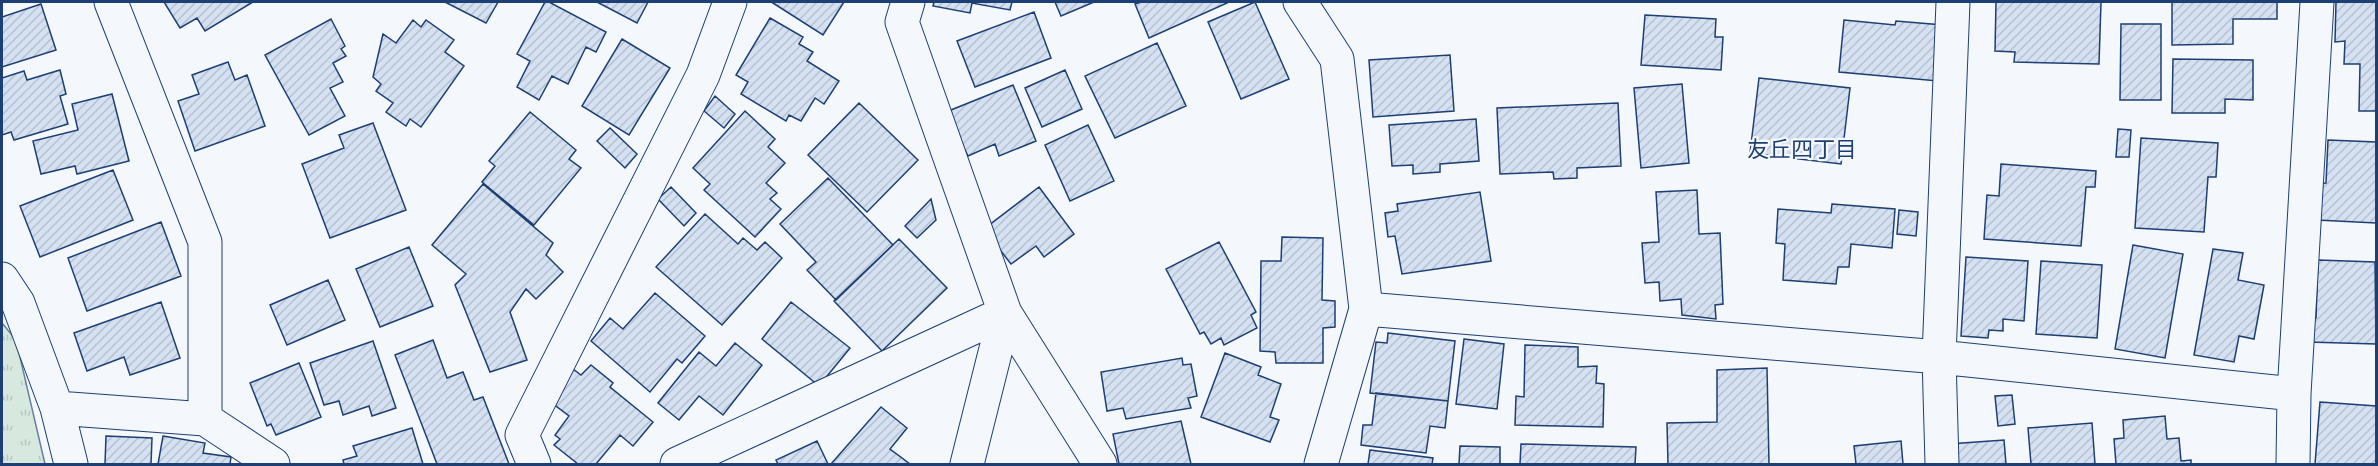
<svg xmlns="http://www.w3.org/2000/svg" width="2378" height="466" font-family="'Fira Sans Condensed','Noto Sans JP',sans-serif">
<defs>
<pattern id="park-tufts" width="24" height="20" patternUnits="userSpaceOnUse" patternTransform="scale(1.5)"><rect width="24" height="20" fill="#d7e8df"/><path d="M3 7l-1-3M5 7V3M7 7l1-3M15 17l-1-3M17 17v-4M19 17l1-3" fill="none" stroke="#b8c8c3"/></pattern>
<pattern id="building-hatch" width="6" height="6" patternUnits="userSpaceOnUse" patternTransform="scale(1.5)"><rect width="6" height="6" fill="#d5e0f0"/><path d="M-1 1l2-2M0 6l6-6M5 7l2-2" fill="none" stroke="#b6c1d1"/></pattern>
</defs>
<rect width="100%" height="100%" fill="#f4f7fb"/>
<path fill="url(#park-tufts)" stroke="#687fa3" stroke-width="1.5" d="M2,323L16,340L45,464H2Z"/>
<path fill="url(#building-hatch)" stroke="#1d3f73" stroke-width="1.5" d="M164,2H253L205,31L197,18L180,28Z
M445,2H498L486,23Z
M545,2H549L606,32L596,52L586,47L568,84L552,76L539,100L517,87L530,61L517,54Z
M597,2H648L637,23Z
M774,2H844L823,35L773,3Z
M934,2H1012L1010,10L972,3L970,13L933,6Z
M1055,2H1094L1061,16Z
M1141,2H1226L1227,3L1149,38L1135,4Z
M1255,2L1289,79L1241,99L1208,22Z
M1996,2H2101L2099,64L2014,62L2015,52L1995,51Z
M2172,2H2277V19H2233V44L2172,45Z
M2336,2H2376V111H2359L2360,64H2344L2345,41L2335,42Z
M41,4L56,50L2,67V17Z
M1034,12L1051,58L975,87L957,41Z
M1645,15L1716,19L1715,37H1723L1721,70L1641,65Z
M770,18L803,37L799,44L813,52L807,61L839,81L824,104L815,98L801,121L789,115L786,121L741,94L748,82L736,75Z
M331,19L345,46L341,49L346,56L333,63L343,82L330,88L345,116L309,135L265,55Z
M413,20L421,27L426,20L454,40L445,52L464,66L421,127L410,119L406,126L386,112L393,103L376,91L381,84L373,77L383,34L396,43Z
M1844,20L1895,25L1896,21L1943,25L1938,81L1839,72Z
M2121,24H2161V100H2120Z
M622,39L670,68L629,135L582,106Z
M1157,43L1186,106L1115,138L1085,76Z
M1450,55L1454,111L1373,117L1369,60Z
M2173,59L2253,60V100L2225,99V113H2172Z
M228,62L235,80L247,75L265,126L195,151L178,101L199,94L192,75Z
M60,70L66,94L60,96L68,124L14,140L11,132L2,135V78L24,71L27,80Z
M1065,70L1082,109L1042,127L1025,88Z
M1759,78L1850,88L1841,164L1750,153Z
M1682,84L1689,163L1641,168L1634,88Z
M1013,85L1036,141L999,156L995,144L968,156L946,112Z
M112,94L129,161L77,174L75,166L41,174L33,141L78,130L72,104Z
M715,96L735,114L724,128L704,111Z
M859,103L918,160L867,212L808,155Z
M1618,103L1621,166L1577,168V178L1554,179L1553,172L1500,174L1497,108Z
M745,111L775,139L768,147L785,163L766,183L777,193L770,199L781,209L755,237L704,190L710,184L693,168Z
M530,112L576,150L569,159L581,168L534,225L482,182L495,166L489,161Z
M1476,119L1479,161L1440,164V172L1413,174V165L1392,166L1389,125Z
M373,123L406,210L330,238L302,164L344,148L339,135Z
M1088,125L1114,181L1070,201L1045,145Z
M610,128L637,154L625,168L597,141Z
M2118,129L2131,130L2129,157H2116Z
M2141,138L2218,143L2216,177H2208L2204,232L2135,228Z
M2328,140L2376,142V223L2317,220L2313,184L2326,183Z
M2001,164L2096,171L2095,187H2086L2081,246L1984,239L1987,195L1999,196Z
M113,170L133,220L40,257L20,206Z
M828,178L893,245L836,300L807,270L816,262L780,224Z
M483,184L553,243L546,255L563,272L536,299L526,289L510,312L527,360L490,372L455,285L466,274L432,245Z
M671,187L696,213L684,226L658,199Z
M1039,187L1074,234L1044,257L1036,246L1011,264L984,229Z
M1697,190L1699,234L1720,233L1723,304L1715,305L1716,319L1682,315L1681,299L1660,301L1659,282L1645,283L1642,243L1659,242L1656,192Z
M1480,192L1491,261L1402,274L1395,236L1388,237L1385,213L1398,211L1397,204Z
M931,199L936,220L917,238L905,226Z
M1832,204L1895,209L1892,248L1851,244L1849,267H1838L1836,284L1783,280L1785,244L1776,243L1778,209L1831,213Z
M1899,210L1918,212L1916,236L1897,234Z
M705,214L738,244L743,238L757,250L765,242L782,258L722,325L656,267Z
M161,222L181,276L87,311L68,258Z
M1282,237L1323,238L1322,300L1335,301V327L1323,328V363H1276L1275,352L1260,351L1261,261H1281Z
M899,239L947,288L882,351L834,301Z
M1219,242L1256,312L1251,315L1257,328L1224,345L1221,338L1211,344L1204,332L1200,334L1166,269Z
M2133,245L2183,254L2165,358L2115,349Z
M409,247L433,306L380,327L356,269Z
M2213,249L2243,253L2238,280L2264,285L2254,339L2239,336L2234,362L2194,355Z
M1966,257L2028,261L2024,321L2003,319V331L1989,330L1988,338L1961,336Z
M2318,260L2375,262L2376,344L2308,342L2309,318H2316Z
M2041,261L2102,265L2097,338L2036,334Z
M328,280L345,320L287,345L270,305Z
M655,293L705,336L682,363L677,359L650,392L591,341L610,318L623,329Z
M161,302L180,358L130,375L124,357L87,371L74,333Z
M791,302L850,348L819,386L762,339Z
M1388,333L1455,341L1448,401L1370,393L1376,342L1387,343Z
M1464,339L1504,344L1497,409L1456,404Z
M433,340L447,378L463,372L474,400L483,397L509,464H437L395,355Z
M373,341L396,408L372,416L369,406L343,415L339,401L324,405L310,363Z
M735,343L762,365L723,415L699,396L679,420L658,403L699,352L716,366Z
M1525,345L1578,347V367L1597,366L1596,383L1604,384L1603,427L1515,425L1516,396L1524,397Z
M1225,353L1261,367L1258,375L1281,384L1270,417L1279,420L1270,442L1201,417Z
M1182,358L1183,365L1191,364L1197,396L1188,398L1191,408L1126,419L1123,408L1107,411L1101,372Z
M299,363L321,417L276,435L271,424L267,426L250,383Z
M591,365L613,383L610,387L653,422L633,446L620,435L596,464H578L554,445L560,439L555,435L569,416L548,400L573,369L581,375Z
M1767,368L1769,464H1668L1667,423L1717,422V370Z
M1376,393L1448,401L1445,428L1430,426L1426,453L1361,445L1363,425H1372Z
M2012,395L2015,424L1998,426L1995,396Z
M2320,402L2376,406V464H2315Z
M881,407L907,428L890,449L910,464H831Z
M2165,416L2167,439L2179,438L2181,461L2191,460V464H2116L2114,439L2124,438L2123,420Z
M1181,421L1191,464H1119L1113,434Z
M2092,423L2095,464H2031L2028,428Z
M412,428L423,464H344L343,460L357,456L353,446Z
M106,436L152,438L151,464H105Z
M163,436L205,443L203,453L231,457L230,464H158Z
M2004,440L2006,464H1951L1949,444Z
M817,441L828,464H778L776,460Z
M1901,441L1903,464H1856L1854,446Z
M1521,444L1636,447L1635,464H1520Z
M1460,446L1500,447V464H1459Z
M1370,450L1433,458L1432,464H1368Z"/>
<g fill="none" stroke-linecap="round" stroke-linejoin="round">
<g stroke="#1d3f73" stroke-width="35">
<path id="minor" d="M111,2L205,242V419
M908,2L902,22L1005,313L1100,464
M1300,2L1337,59L1366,309L1939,357L2294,394
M2,279L18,303L57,408L71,464
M57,408L205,419L273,464
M534,464L522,435L703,75L730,2
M677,464L1005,313L967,464
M1321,464L1366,309
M1942,464L1939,357L1953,2
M2293,464L2294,394L2317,2"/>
</g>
<use href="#minor" stroke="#f4f7fb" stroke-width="33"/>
</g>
<g text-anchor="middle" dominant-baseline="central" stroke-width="4.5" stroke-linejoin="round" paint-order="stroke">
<g font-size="22" fill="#1d3f73" stroke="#f4f7fb">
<text x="1802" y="149">友丘四丁目</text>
</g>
</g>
<rect width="2378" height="466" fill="none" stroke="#1d3f73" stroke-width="6"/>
</svg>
